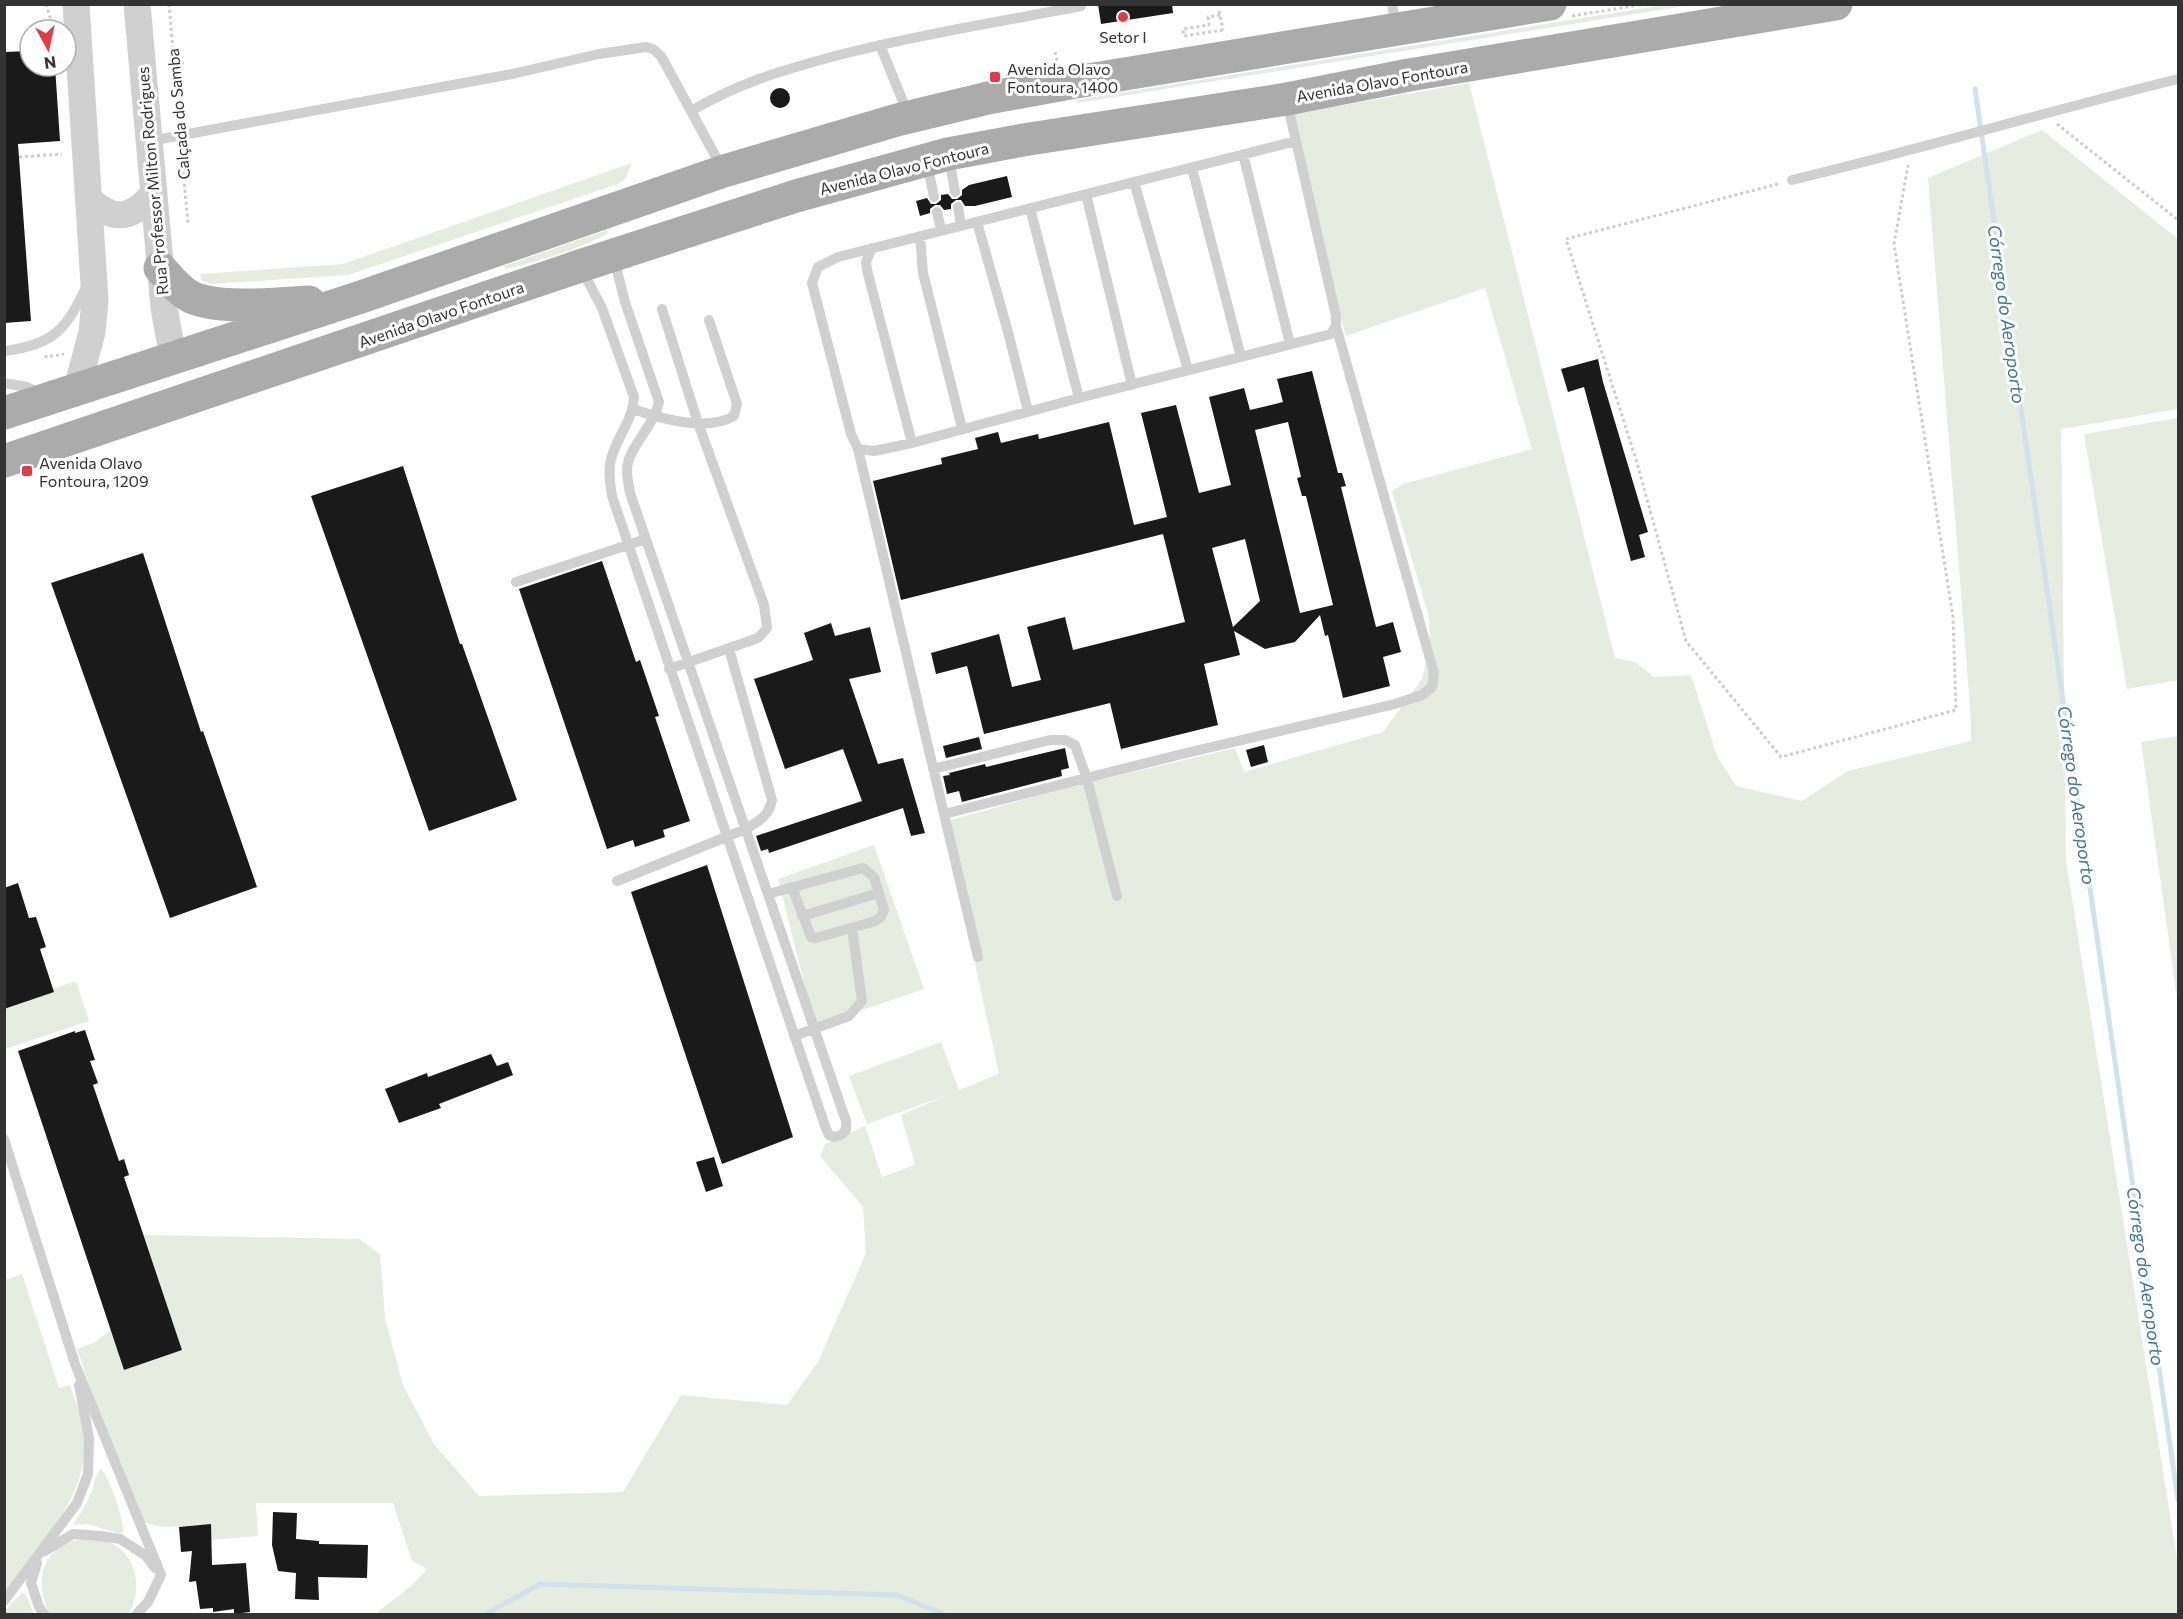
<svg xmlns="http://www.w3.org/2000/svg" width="2183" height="1619" font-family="Commissioner,sans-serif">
<rect width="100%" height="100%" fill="#fff"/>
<path fill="#e6ecdf" d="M1663,5H1691L1077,103L1076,100Z
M1469,83L1615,658L1635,662L1654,677L1691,675L1717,756L1736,786L1802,801L1848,771L1971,741V719L1928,178L2042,130L2178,239V409L2061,429L2066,861L2178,1565V1614H375L411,1586L426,1571L423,1566L412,1561L393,1503H256L258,1536L211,1540L210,1525L161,1527L135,1520L77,1349L96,1342L111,1329L124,1370L182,1350L144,1235L359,1239L380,1254L385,1318L403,1385L434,1444L479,1496L623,1492L681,1395L787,1405L818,1362L866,1253L863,1207L820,1156L825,1144L865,1126L882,1177L915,1165L901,1115L948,1095L867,1124L849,1076L941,1042L959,1090L999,1074L944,822L1054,791L1235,748L1244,772L1383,732L1422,679L1430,645L1429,617L1392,492L1403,484L1532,449L1485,288L1346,336L1287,115Z
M632,163L625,179L618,184L348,275L211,284L201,280L200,274L343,264Z
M607,230L608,233C585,247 532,264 505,269L504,266Z
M2178,418V680L2127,689L2084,434Z
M2178,736V1006L2141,742Z
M874,845L924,989L815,1026L778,879Z
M76,981L89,1021L5,1049L4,1005Z
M22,1274L59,1388L70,1385C74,1399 82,1415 84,1429C89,1475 68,1509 42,1543C30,1559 19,1577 5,1591V1280Z
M101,1469C109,1476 125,1522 123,1533H117L88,1524L72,1525C80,1515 87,1503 92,1491C95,1483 95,1474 101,1469Z
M90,1538C96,1539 103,1540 109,1542C137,1554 144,1591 128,1614H49C32,1576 45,1541 90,1538Z
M22,1593L26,1595L34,1614H5V1610Z"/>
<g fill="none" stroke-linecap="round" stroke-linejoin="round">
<path stroke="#cfe2ee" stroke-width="5" d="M1975,89L2178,1500
M486,1614L540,1584L897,1595L943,1614"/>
</g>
<path fill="#1a1a1a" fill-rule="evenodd" d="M1098,4H1172L1173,13L1101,24Z
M30,51V66H55L60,141L18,144L31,321L4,323V52Z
M770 98a10 10 0 1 1 20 0a10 10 0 1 1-20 0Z
M1007,176L1012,197L975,206H965L961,200H956L951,204V209L944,210L940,205H935L930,209V213L920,216L916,201L927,198L931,204H936L941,200V195L948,194L952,199H957L962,195V190L969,185Z
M1598,359L1603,382L1648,532L1639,535L1645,557L1631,561L1584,387L1568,392L1561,369Z
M1312,371L1338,473H1342L1346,486L1341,487L1376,627L1393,622L1401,652L1383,657L1390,686L1343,698L1328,635L1325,636L1320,615L1295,642L1265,649L1234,631L1240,655L1204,664L1218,725L1121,749L1110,703L984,734L967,666L936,674L931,653L999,634L1012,687L1041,680L1027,627L1065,617L1073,650L1185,622L1163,534L901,600L873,481L942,464L941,458L978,449L975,438L998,432L1001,443L1038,434L1039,439L1109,422L1134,525L1167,517L1141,413L1176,405L1199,493L1231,485L1209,397L1244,388L1250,410L1283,402L1277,379ZM1288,422L1301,477L1297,478L1302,496H1306L1333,605L1300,613L1255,430ZM1245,539L1260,601L1233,627L1212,548Z
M403,466L460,644H462L517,800L429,831L311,496Z
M143,553L201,732L203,731L257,887L170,918L51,583Z
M602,561L636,662L640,660L659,716L655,717L690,821L663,830L665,837L635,847L633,840L607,849L519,589Z
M831,623L835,636L870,627L881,672L849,679L878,764L903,758L925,833L911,836L903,808L769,853L768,849L761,851L756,836L862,801L843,749L785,769L754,679L813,660L804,633Z
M979,737L982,749L946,758L943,746Z
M1264,745L1268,762L1251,767L1246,750Z
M1065,748L1069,768L1061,770L1062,776L962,802L959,791L947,794L943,776L950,775L949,773L985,764L986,767Z
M707,865L793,1137L722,1164L631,892Z
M18,883L29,918L36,917L46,947L40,949L54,992L4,1009V888Z
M85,1030L95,1060L90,1061L98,1083L93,1085L119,1161L124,1159L129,1175L124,1177L182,1350L124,1370L18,1051L75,1031V1033Z
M491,1054L497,1066L508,1062L513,1075L439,1104L441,1108L399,1123L385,1089L427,1073L428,1077Z
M714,1157L723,1186L706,1192L696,1162Z
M273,1512L297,1513L296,1539L319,1541V1544L368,1545L367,1578L318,1577L319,1600L295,1599L296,1573L278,1571L272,1545Z
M211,1524L212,1565L246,1563L250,1612L234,1614V1609L213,1612V1608L200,1609L196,1581L189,1582L192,1551L181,1552L179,1527Z"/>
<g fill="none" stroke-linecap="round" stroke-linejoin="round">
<path stroke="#cdcdcd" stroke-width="3" stroke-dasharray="3 3" stroke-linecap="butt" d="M46,4L54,30
M169,4L179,120
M1219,11L1223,30
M1220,15L1208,17L1209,25L1183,29L1184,36L1223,30
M1572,16L1645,4
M1055,52L1057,61
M175,64L185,63
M2057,124L2178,220
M181,148L188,224
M19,157L62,154
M1778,184L1566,239L1637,463L1686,641L1781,757L1956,710L1953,617L1894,244L1908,165
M46,355V357L64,354"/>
<path stroke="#d0d0d0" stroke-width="10" d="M1392,4L1396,27
M880,45L908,114
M1287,102L1296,141
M691,111C741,82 780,71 835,56C916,35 999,22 1081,6
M150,141L512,74L599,54L646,47L653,49L661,56L722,168
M1296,141L1336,316V326L1331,334L1079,398L912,443L874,451L858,449L851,434L812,283L818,267L838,257Z
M1243,154L1290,344
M949,157L955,192
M927,163L934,197
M1192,168L1241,357
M1792,180C1921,149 2049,111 2178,79
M1134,182L1188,370
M1086,194L1132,385
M958,207L961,225
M1030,208L1079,398
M937,212L941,229
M977,222L1008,332L1028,411
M920,236L923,273L962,428
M872,248L866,262L867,270L912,443
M582,270L602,308L634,397C633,421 617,436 611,459C608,471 610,484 612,496L825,1126L829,1135L834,1137L841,1135L846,1130V1121L630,493C628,481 625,470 629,459C637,438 653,426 659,402L625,302L614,259
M662,309L698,423L764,605L767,628L758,638L669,669
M4,351C55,345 67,328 87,285
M4,383L27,387L40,394
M633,409C662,419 707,432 734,416L737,404L709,320
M858,449L944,814L1182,754L1395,704L1422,695L1432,687L1434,673L1336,326
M516,582L646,539
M933,769L1050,740H1065L1075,745L1087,779L1117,896
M944,814L978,957
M617,881L746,829C759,821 769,816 772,800L729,649
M768,894L863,868L874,877L884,910L881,917L875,921L816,938L811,937L792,887
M802,916L879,893
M794,1036L849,1016L862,1001L852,928
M4,1139L75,1364L161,1575L148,1602L137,1614
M45,1551L73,1534L100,1536L120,1539L145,1555L155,1568
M37,1563L31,1583L39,1607L44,1614
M4,1601L77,1503L88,1474L89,1438L79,1385"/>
<path stroke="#d0d0d0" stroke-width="27" d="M76,4L95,300L92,332L77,389
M137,4L164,308L173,357
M90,200C115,223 133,218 154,193"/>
<path stroke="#ababab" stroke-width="33" d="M160,268C169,278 178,290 191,297C219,310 278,304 309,302
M4,413L358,298L724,171L897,120L988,98L1070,83L1550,4
M4,461L580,266L796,196L948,154L1023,140L1287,99L1409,75L1836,4"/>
</g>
<g fill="#e63946" stroke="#fff" stroke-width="2">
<circle cx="1123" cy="17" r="6"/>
<rect x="989" y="71" width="12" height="12" rx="3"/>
<rect x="21" y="465" width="12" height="12" rx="3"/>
</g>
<g text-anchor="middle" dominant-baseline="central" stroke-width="6" stroke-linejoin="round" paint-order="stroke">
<g font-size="16" fill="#333" stroke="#fff" text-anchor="start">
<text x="1123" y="36" text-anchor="middle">Setor I</text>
<text x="1007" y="68">Avenida Olavo<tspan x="1007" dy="18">Fontoura, 1400</tspan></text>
<text x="39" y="462">Avenida Olavo<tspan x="39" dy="18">Fontoura, 1209</tspan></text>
</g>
<g font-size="16" fill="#333" stroke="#fff">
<text transform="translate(1382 81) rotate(-10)">Avenida Olavo Fontoura</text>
<text transform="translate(178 114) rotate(-95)">Calçada do Samba</text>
<text transform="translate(904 168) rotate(-14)">Avenida Olavo Fontoura</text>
<text transform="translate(152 181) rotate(-95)">Rua Professor Milton Rodrigues</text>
<text transform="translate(441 314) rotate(-19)">Avenida Olavo Fontoura</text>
</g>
<g font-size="18" font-style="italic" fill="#3f7597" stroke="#fff">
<text transform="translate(2007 314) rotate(82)">Córrego do Aeroporto</text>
<text transform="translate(2077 795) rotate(82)">Córrego do Aeroporto</text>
<text transform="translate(2146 1276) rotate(82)">Córrego do Aeroporto</text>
</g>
</g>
<rect width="2183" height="1619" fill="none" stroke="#333333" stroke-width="12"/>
<g transform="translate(48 48) rotate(172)"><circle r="28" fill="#ffffff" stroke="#adadad" stroke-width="1.5"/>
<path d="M0-4.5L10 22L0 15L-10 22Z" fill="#e63946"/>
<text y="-9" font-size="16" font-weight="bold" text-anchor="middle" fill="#333333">N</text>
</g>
</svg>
